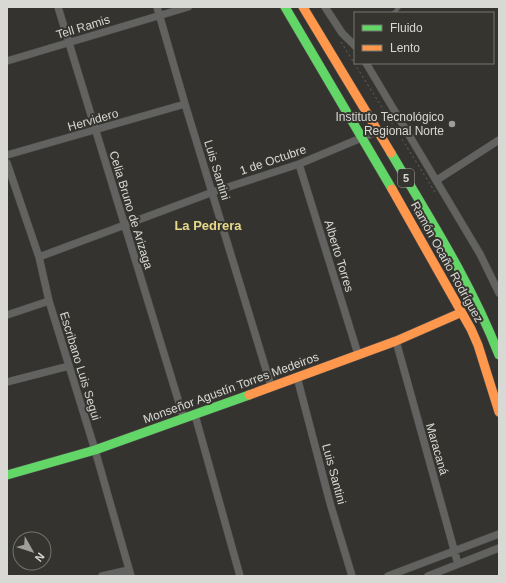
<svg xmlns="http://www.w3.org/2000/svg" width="506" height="583" font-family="Arial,sans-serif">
<rect width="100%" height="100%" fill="#343330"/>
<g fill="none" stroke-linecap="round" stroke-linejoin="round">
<g stroke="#51504e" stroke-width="4.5">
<path id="lane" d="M394,13L399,7"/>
</g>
<g stroke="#51504e" stroke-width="8">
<path id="street" d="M58,7L184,419
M157,7L185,104L271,386
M325,7L342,33L355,46
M7,61L188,7
M366,63L480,254L499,293
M7,155L185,104
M7,163L39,257L49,301L95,450L131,576
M299,164L358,354
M437,180L499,140
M39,257L213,192L299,164L378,131
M7,315L49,301
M396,341L458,564
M297,377L330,503L352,576
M7,382L69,366
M195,415L240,576
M102,576L129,570
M388,576L499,534
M428,576L499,548"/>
</g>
<g stroke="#51504e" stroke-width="10">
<path id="fast" d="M285,7L392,189
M391,153C430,219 471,283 499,355
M7,475L95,450L249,395"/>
</g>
<g stroke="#51504e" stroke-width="10">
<path id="slow" d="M303,7L391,153
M392,189L471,329L478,345L499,412
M249,395L396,341L460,313"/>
</g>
<path stroke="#646462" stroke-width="1" stroke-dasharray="2 3" stroke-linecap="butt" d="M341,42L435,192"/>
<use href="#lane" stroke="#626260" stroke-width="3.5"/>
<use href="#street" stroke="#626260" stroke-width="7"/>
<use href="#fast" stroke="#63d668" stroke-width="9"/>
<use href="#slow" stroke="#ff974d" stroke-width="9"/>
</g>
<circle fill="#9f9e9b" stroke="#35342f" stroke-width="1.5" cx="452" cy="124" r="4"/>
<g text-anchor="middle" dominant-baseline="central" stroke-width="4" stroke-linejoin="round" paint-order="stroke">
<rect fill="#35342f" stroke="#a7a7a3" stroke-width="1" x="398" y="169" width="16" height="18" rx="3"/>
<g font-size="11" font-weight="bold" fill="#d8d8d5">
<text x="406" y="178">5</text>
</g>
<g font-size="12" fill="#d8d8d5" stroke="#35342f">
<text transform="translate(83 27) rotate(-17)">Tell Ramis</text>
<text transform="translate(93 120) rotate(-16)">Hervidero</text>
<text transform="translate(273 160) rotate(-19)">1 de Octubre</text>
<text transform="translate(217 170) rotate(73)">Luis Santini</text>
<text transform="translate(131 210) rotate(73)">Celia Bruno de Arizaga</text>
<text transform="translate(339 256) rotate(73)">Alberto Torres</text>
<text transform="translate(447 262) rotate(61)">Ramón Ocaño Rodríguez</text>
<text transform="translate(80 366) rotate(73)">Escribano Luis Segui</text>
<text transform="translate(231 388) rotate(-20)">Monseñor Agustín Torres Medeiros</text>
<text transform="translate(437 449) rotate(74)">Maracaná</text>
<text transform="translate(334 474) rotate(75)">Luis Santini</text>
</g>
<g font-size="12" fill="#d8d8d5" stroke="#35342f" text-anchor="end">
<text x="444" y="117">Instituto Tecnológico<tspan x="444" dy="14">Regional Norte</tspan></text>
</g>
<g font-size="13" font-weight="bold" fill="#e6d98a" stroke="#35342f">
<text x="208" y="225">La Pedrera</text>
</g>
</g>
<rect width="506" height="583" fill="none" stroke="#d8d8d5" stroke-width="16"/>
<rect x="354" y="12" width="140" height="52" fill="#35342f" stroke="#767671"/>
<rect x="362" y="25" width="20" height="6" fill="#63d668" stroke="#767671"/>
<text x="390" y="32" font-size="12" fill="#d8d8d5">Fluido</text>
<rect x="362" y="45" width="20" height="6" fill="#ff974d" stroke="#767671"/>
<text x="390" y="52" font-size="12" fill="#d8d8d5">Lento</text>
<g transform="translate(32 551) rotate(129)"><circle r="19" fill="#35342f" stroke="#767671"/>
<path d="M0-3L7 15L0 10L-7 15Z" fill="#9f9e9b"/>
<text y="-6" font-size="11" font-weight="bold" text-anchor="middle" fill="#d8d8d5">N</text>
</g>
</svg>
